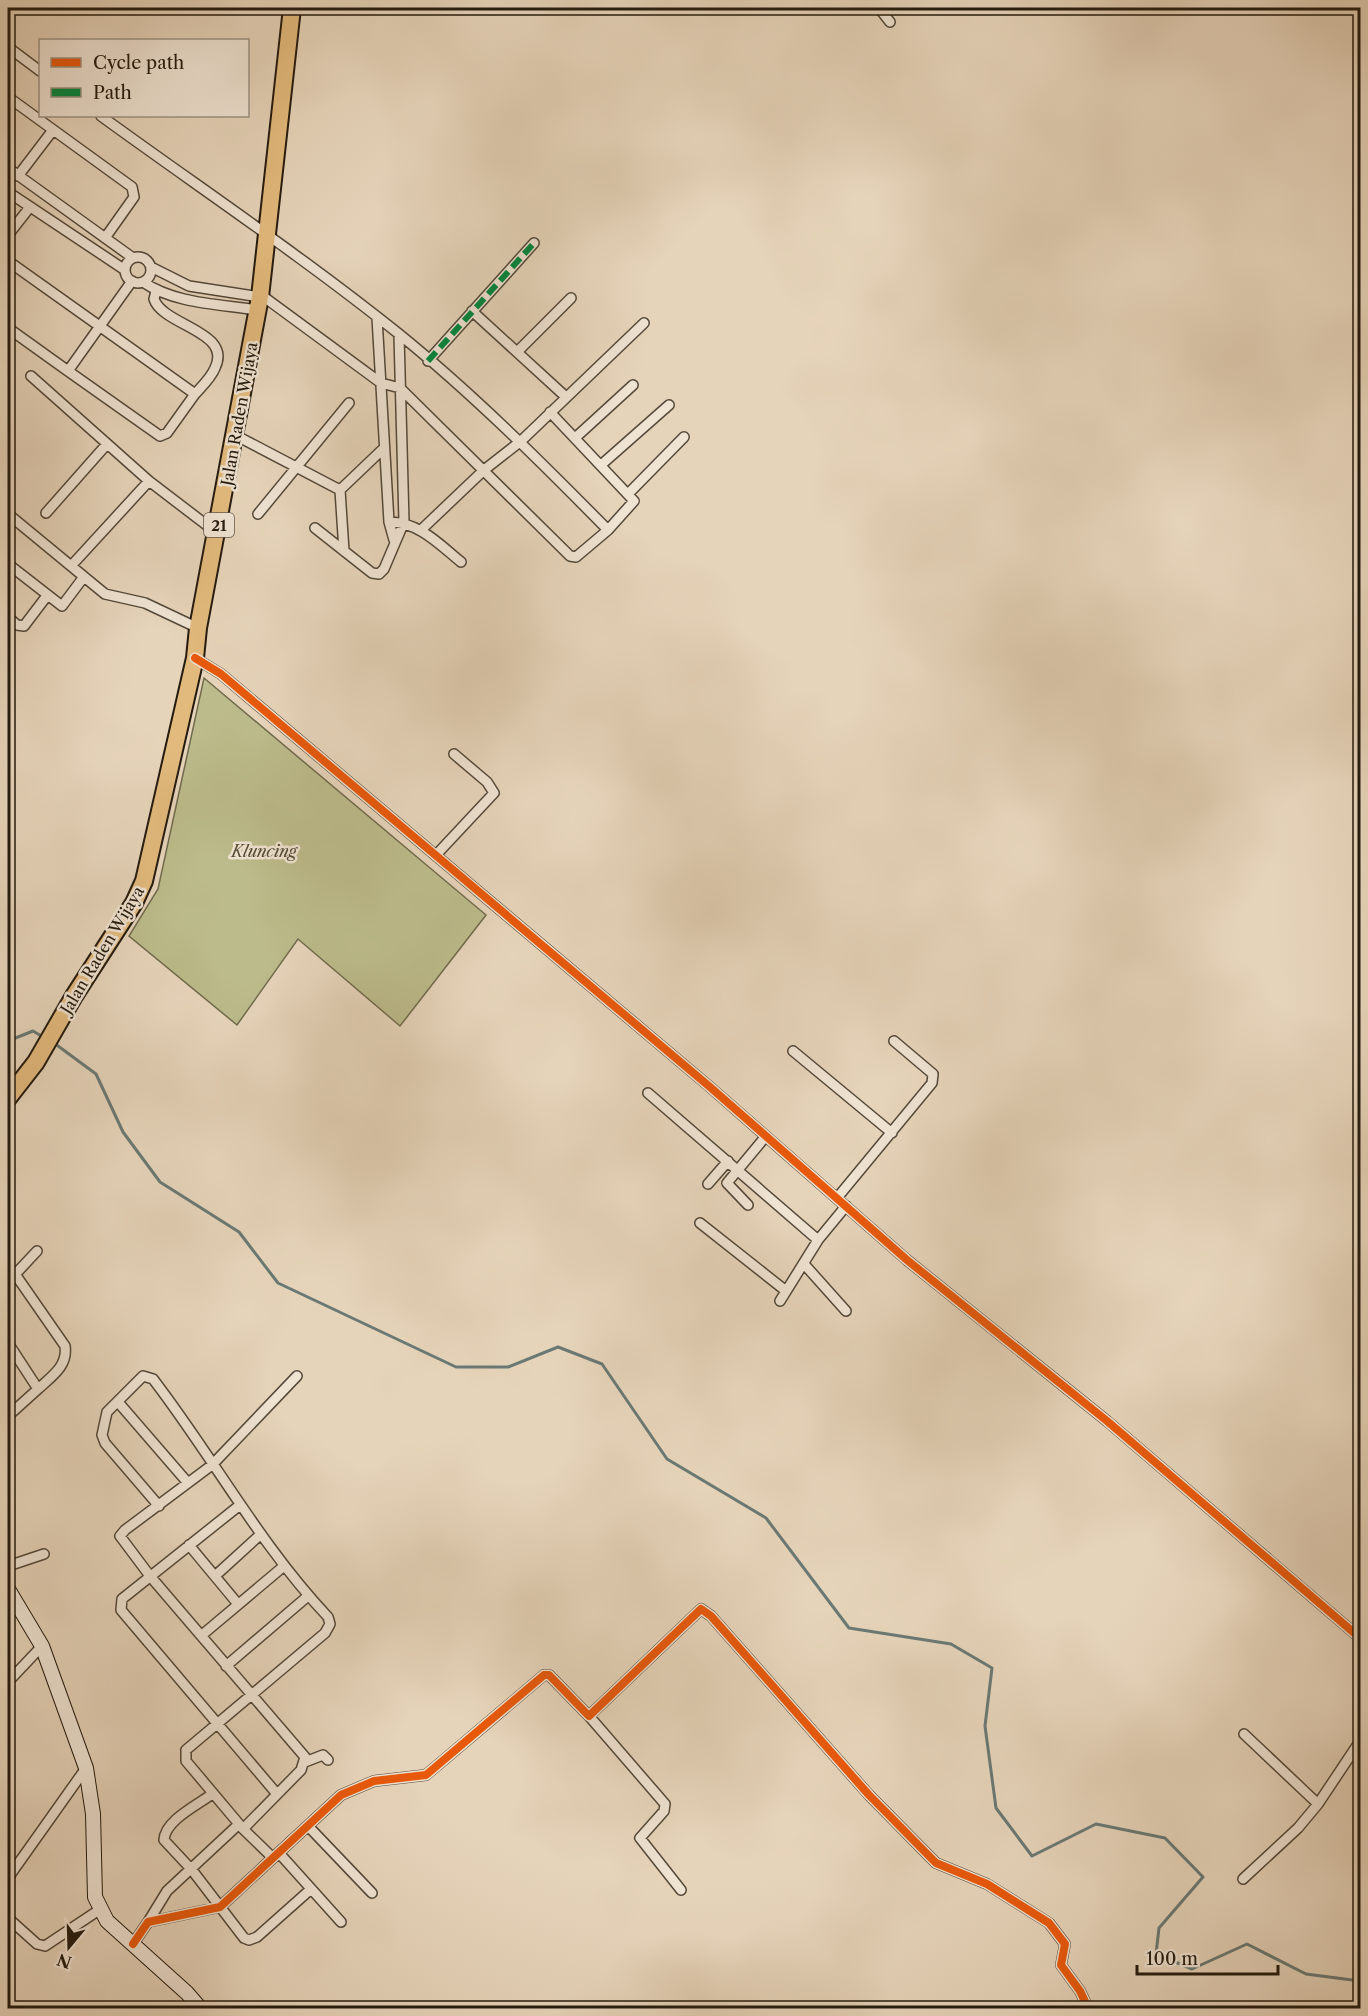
<svg xmlns="http://www.w3.org/2000/svg" width="1368" height="2016" font-family="'Libre Caslon Text',serif">
<rect width="100%" height="100%" fill="#e6d4ba"/>
<filter id="stains"><feTurbulence type="fractalNoise" baseFrequency=".00333" numOctaves="4"/><feColorMatrix values="0 0 0 0 .2 0 0 0 0 .09 0 0 0 0 .02 0 0 0 .5 -.17"/></filter>
<radialGradient id="worn" r=".72"><stop offset=".6" stop-color="#630" stop-opacity="0"/><stop offset="1" stop-color="#630" stop-opacity=".3"/></radialGradient>
<path fill="#bcbb8b" stroke="#706b4d" stroke-width="1.5" d="M204,678L486,915L400,1026L298,939L237,1025L129,936L158,889Z"/>
<g fill="none" stroke-linecap="round" stroke-linejoin="round">
<path stroke="#6a7974" stroke-width="3" d="M8,1041L33,1031L43,1037
M54,1043L96,1074L123,1132L160,1182L239,1232L278,1283L456,1367H508L558,1347L602,1364L667,1459L766,1518L849,1628L951,1644L992,1668L985,1726L996,1808L1032,1856L1096,1824L1165,1838L1203,1877L1159,1928L1156,1954L1192,1969L1247,1944L1306,1974L1360,1981"/>
<g stroke="#54493a" stroke-width="12">
<path id="street" d="M879,8L890,22
M8,47L40,71
M8,97L132,187L134,197L105,238
M101,116C200,188 303,257 399,334C473,394 541,462 608,530
M8,168L133,258
M18,176L53,130
M8,192L125,270
M8,235L30,207
M125 270a13 13 0 1 1 26 0a13 13 0 1 1-26 0Z
M8,261L195,394L167,433L160,436L68,371
M151,267L189,286L260,297
M143,282C175,304 220,304 257,310
M156,291L154,299C163,326 233,331 215,368C211,378 202,386 195,394
M260,294L381,383L400,388L570,556L576,557L608,530L634,501L550,412
M472,311L566,397
M377,318L389,522L394,540
M8,328L68,371L132,281
M517,352L571,298
M428,361L534,243
M31,376L149,481L217,533
M235,435L340,490
M575,438L633,385
M601,465L669,405
M628,494L684,437
M46,513L107,444
M8,514L105,594L145,603L198,628
M258,514L349,403
M389,522C419,522 439,544 461,562
M315,528L372,573L379,574L384,569L404,522L399,335
M421,530L484,470L521,441L644,323
M344,551L340,490L384,448
M8,564L62,606L83,578
M71,566L149,481
M8,617L17,625L24,626L46,597
M195,658L221,674L710,1087L907,1260L1107,1421L1360,1638
M436,855L494,793L487,782L454,754
M793,1051L892,1133
M648,1093L818,1240
M708,1184L728,1161
M837,1198L932,1083L933,1074L894,1041
M748,1205L727,1183L766,1136
M700,1223L786,1291
M804,1264L846,1311
M15,1274L65,1346C68,1366 52,1376 38,1389
M8,1282L37,1251
M780,1301L818,1240L846,1206
M8,1343L38,1389L8,1416
M118,1402L188,1483
M240,1505L122,1599L121,1610L277,1794
M189,1545L238,1604
M8,1566L44,1554
M215,1576L261,1534
M202,1635L284,1566
M226,1666L308,1596
M8,1682L42,1646
M589,1716L665,1804L664,1811L640,1838L681,1890
M1244,1734L1318,1804
M305,1762L323,1755L328,1760
M212,1794C198,1805 165,1820 164,1840L192,1870L244,1938L249,1940L257,1937L311,1889
M240,1826L273,1858
M308,1826L372,1893
M243,1829L301,1770L305,1757L150,1576L120,1536L125,1530L212,1465L297,1376
M279,1853L341,1922
M8,1878L86,1768
M1243,1879L1298,1828L1318,1804L1360,1741
M8,1918L37,1944L45,1946L99,1910
M148,1922L167,1891L239,1824L186,1761V1750L325,1633L330,1624L328,1617C260,1545 213,1457 153,1379L143,1376L107,1412L102,1435L105,1443L159,1506
M133,1944L148,1922L220,1907L341,1795L374,1781L426,1775L544,1675H549L589,1716L701,1609L711,1616L869,1795L936,1863L987,1884L1049,1923L1065,1944L1061,1965L1080,1991L1088,2008"/>
</g>
<g stroke="#241b0f" stroke-width="16">
<path id="secondary" d="M8,1589L42,1646L86,1768L93,1814L95,1897L107,1921L187,1993L200,2008"/>
</g>
<g stroke="#241b0f" stroke-width="20">
<path id="highway" d="M8,1098L36,1062L74,996L134,903L144,881L195,658L198,628L260,297L292,8"/>
</g>
<use href="#street" stroke="#efe3d2" stroke-width="9"/>
<use href="#secondary" stroke="#efe3d2" stroke-width="14"/>
<use href="#highway" stroke="#e3ba7d" stroke-width="16"/>
<path stroke="#00873e" stroke-width="6" stroke-dasharray="12 6" stroke-linecap="butt" d="M428,361L534,243"/>
<g stroke="#efe3d2" stroke-width="11">
<path id="cycleway" d="M195,658L221,674L710,1087L907,1260L1107,1421L1360,1638
M133,1944L148,1922L220,1907L341,1795L374,1781L426,1775L544,1675H549L589,1716L701,1609L711,1616L869,1795L936,1863L987,1884L1049,1923L1065,1944L1061,1965L1080,1991L1088,2008"/>
</g>
<use href="#cycleway" stroke="#e8590c" stroke-width="8"/>
</g>
<g text-anchor="middle" dominant-baseline="central" stroke-width="5" stroke-linejoin="round" paint-order="stroke">
<rect fill="#efe3d2" stroke="#61574a" stroke-width="1.5" x="204" y="513" width="30" height="24" rx="4.5"/>
<g font-size="15" font-weight="bold" fill="#241b0f">
<text x="219" y="525">21</text>
</g>
<g font-size="16" fill="#241b0f" stroke="#efe3d2">
<text transform="translate(239 414) rotate(-80)">Jalan Raden Wijaya</text>
<text transform="translate(102 950) rotate(-59)">Jalan Raden Wijaya</text>
</g>
<g font-size="16" font-style="italic" fill="#524b34" stroke="#efe3d2">
<text x="264" y="851">Kluncing</text>
</g>
</g>
<rect width="1368" height="2016" fill="none" stroke="#e6d4ba" stroke-width="30"/>
<rect x="9" y="9" width="1350" height="1998" fill="none" stroke="#241b0f" stroke-width="3"/>
<rect x="15" y="15" width="1338" height="1986" fill="none" stroke="#241b0f" stroke-width="1.5"/>
<rect x="39" y="39" width="210" height="78" fill="#efe3d2" stroke="#9e9384" stroke-width="1.5"/>
<rect x="51" y="58" width="30" height="9" fill="#e8590c" stroke="#9e9384" stroke-width="1.5"/>
<text x="93" y="69" font-size="18" fill="#241b0f">Cycle path</text>
<rect x="51" y="88" width="30" height="9" fill="#00873e" stroke="#9e9384" stroke-width="1.5"/>
<text x="93" y="99" font-size="18" fill="#241b0f">Path</text>
<g transform="translate(69 1947) rotate(199)" stroke="#efe3d2" stroke-width="4.5" paint-order="stroke">
<path d="M0-4.5L10 22L0 15L-10 22Z" fill="#241b0f"/>
<text y="-9" font-size="16" font-weight="bold" text-anchor="middle" fill="#241b0f">N</text>
</g>
<path d="M1137 1965v9h141v-9" fill="none" stroke="#241b0f" stroke-width="3"/>
<text x="1146" y="1965" font-size="18" fill="#241b0f" stroke="#efe3d2" stroke-width="4.5" paint-order="stroke">100 m</text>
<rect width="100%" height="100%" filter="url(#stains)"/>
<rect width="100%" height="100%" fill="url(#worn)"/>
</svg>
